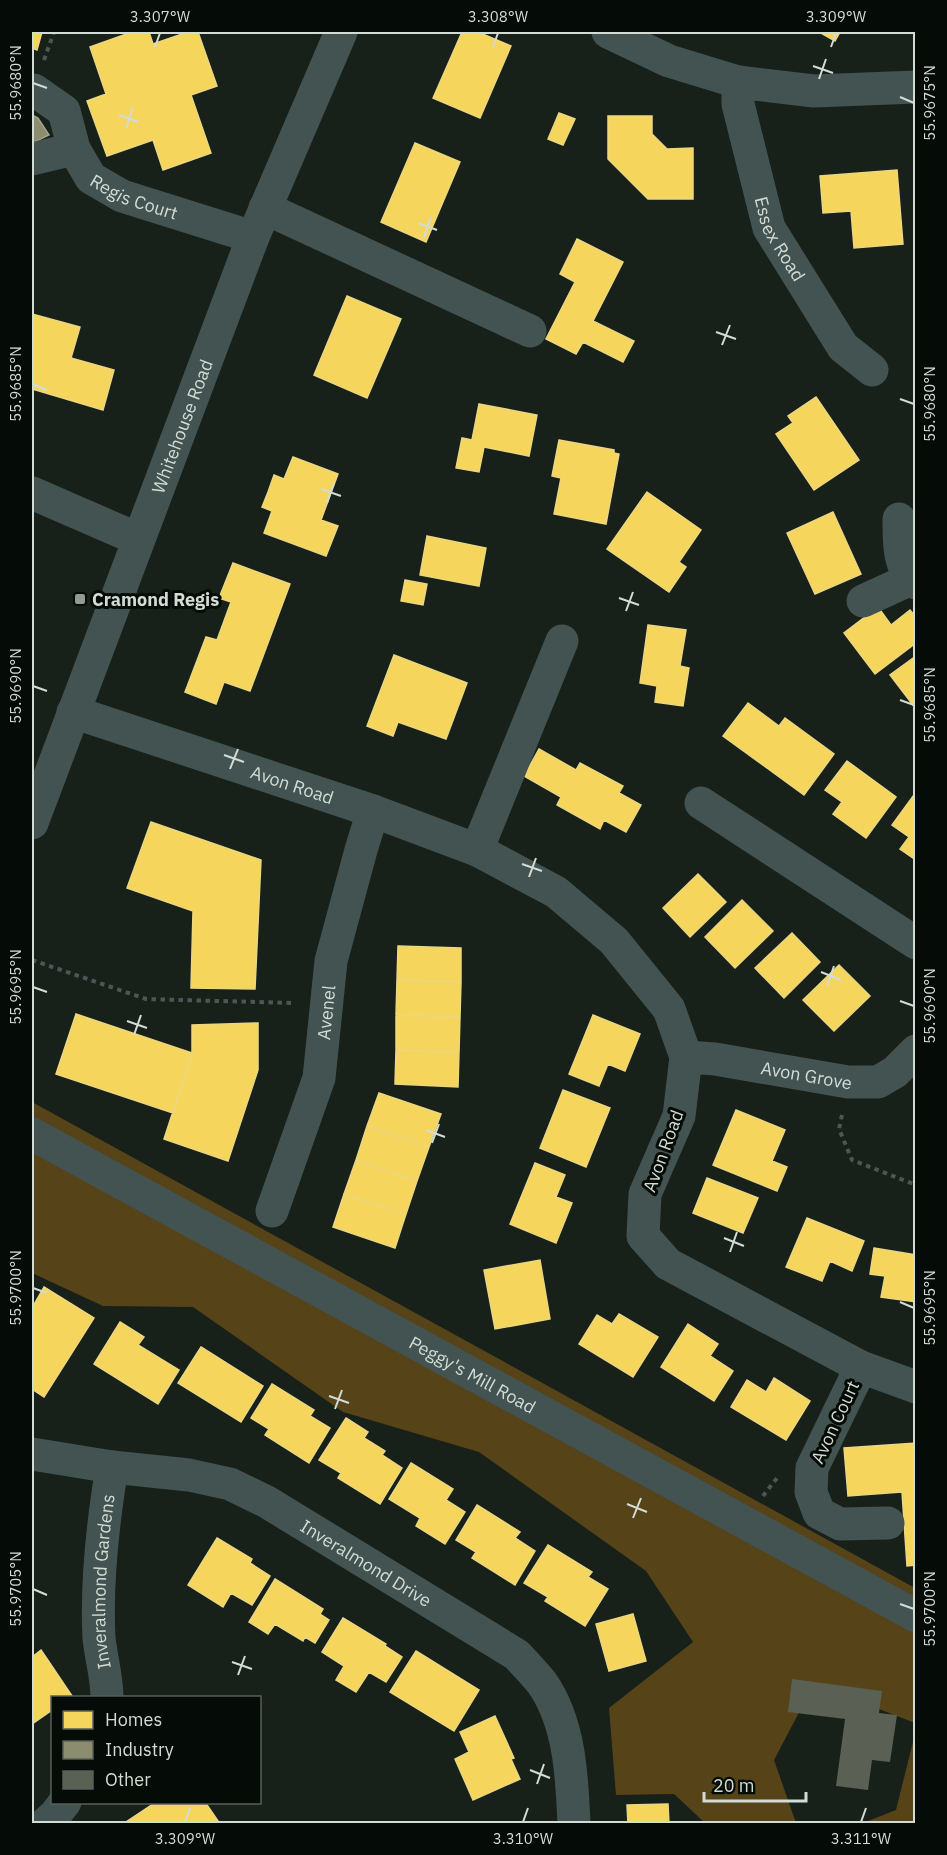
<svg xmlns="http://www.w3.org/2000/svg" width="947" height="1855" font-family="'IBM Plex Sans',sans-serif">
<rect width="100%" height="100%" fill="#18201a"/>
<path fill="#564318" d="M32,1102L915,1588V1723L814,1684L774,1760L796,1823H705L674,1794L616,1795L609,1708L693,1642L646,1571L479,1452L343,1412L193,1307L103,1306L32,1273Z
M915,1734V1823H863L896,1810Z"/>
<path fill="#f6d55c" stroke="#ebd780" stroke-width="1.5" d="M32,32H42L37,50L32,48Z
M132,32H149L153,44L188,32H198L217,86L191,95L211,153L163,170L153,140L107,156L87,101L106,94L90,47Z
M462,32H478L511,46L480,118L433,98Z
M819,32H840L835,41Z
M559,113L575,119L563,145L548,139Z
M608,116H652V134L667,149L693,148V199H648L608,159Z
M415,143L460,162L426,242L381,222Z
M897,170L903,244L854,248L851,211L823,213L820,176Z
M577,239L623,262L593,321L634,341L623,362L583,342L576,354L546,339L575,282L560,274Z
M347,296L401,319L367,398L314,375Z
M32,314L80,327L71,358L114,370L103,410L32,389Z
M816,397L859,460L814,490L776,434L793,423L788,416Z
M479,404L537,415L529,456L484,447L479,472L456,468L462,438L472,440Z
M559,440L614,450V453L619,454L606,524L554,514L561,478L552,476Z
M293,457L338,474L321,520L338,526L326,556L264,533L272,511L262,507L268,492L274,475L284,479Z
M647,492L701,530L679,562L686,567L669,592L607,549Z
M833,512L861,574L815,594L787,533Z
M427,536L486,548L479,586L420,575Z
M233,563L290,584L250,691L224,682L216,704L185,692L206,637L217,640L231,602L219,598Z
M405,580L427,584L423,605L401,601Z
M878,607L891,625L910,610L916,617V643L875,674L844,633Z
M648,625L686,630L680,666L689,668L683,706L655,702L657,686L640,683Z
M394,655L467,683L446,739L398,722L393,736L367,726Z
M916,656V709L890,675Z
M748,703L779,726L785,718L834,754L804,795L723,736Z
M539,749L576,770L580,763L623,786L619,793L641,805L626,832L604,820L600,829L557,805L561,797L524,776Z
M847,761L896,797L866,838L833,814L842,802L825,790Z
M914,795L916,797V860L900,849L909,837L892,825Z
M151,822L261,860L255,989L191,988L193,911L127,888Z
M698,874L726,902L690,937L663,908Z
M742,900L773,931L735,968L705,937Z
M792,933L820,962L784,998L755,968Z
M398,946L461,948V982L397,980Z
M839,965L870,996L834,1031L803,1000Z
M397,980L461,982L460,1017L396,1015Z
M76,1014L192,1053L173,1113L56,1074Z
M396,1015L460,1017L459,1052L396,1050Z
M593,1015L640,1034L625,1071L608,1064L599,1086L569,1074Z
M258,1023V1070L228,1161L164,1139L192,1053V1025Z
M396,1050L459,1052L458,1087L395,1084Z
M563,1090L610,1108L586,1167L540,1148Z
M379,1093L441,1114L429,1147L367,1126Z
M736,1110L785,1130L772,1161L787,1167L777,1191L713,1165Z
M367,1126L429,1147L417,1181L356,1160Z
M356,1160L417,1181L406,1214L344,1194Z
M535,1163L565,1175L556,1197L572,1203L556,1243L510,1224Z
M707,1178L758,1198L743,1233L693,1213Z
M344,1194L406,1214L395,1248L333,1227Z
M807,1218L864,1241L852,1271L830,1261L822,1281L786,1267Z
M874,1248L916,1255V1302L881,1297L885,1276L870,1274Z
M540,1260L550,1319L495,1329L484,1270Z
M44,1287L94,1318L44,1397L32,1389V1308Z
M619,1314L658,1337L633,1377L579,1344L597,1315L612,1324Z
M120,1322L144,1337L138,1345L179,1370L158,1404L94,1364Z
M688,1324L718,1344L710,1356L733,1371L714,1401L661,1367Z
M201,1347L263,1386L241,1422L178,1383Z
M774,1378L810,1401L786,1440L731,1407L747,1380L766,1392Z
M272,1384L314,1410L310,1416L330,1428L309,1463L265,1435L269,1429L251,1418Z
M346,1418L368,1432L364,1438L385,1451L382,1455L402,1468L380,1504L338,1478L341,1473L319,1460Z
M916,1443V1565L907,1566L902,1492L848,1496L844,1448Z
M411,1463L453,1489L446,1500L465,1512L445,1544L416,1526L420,1518L389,1499Z
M477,1505L520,1532L515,1538L535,1551L515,1585L472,1558L476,1552L456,1540Z
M217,1538L252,1559L250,1563L270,1576L252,1605L231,1593L223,1607L188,1585Z
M548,1545L592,1572L588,1577L608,1589L585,1626L545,1601L548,1597L524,1583Z
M275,1579L323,1609L320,1614L329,1620L315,1643L305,1637L303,1641L275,1624L268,1634L249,1622Z
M633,1614L646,1661L609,1671L596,1624Z
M343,1618L386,1644L385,1646L402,1657L386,1682L369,1672L356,1692L336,1680L344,1666L322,1652Z
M41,1650L72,1696L52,1698V1710L32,1724V1657Z
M416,1651L479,1690L454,1731L390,1692Z
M495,1716L514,1758L511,1759L520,1779L473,1800L455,1759L469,1752L460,1732Z
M156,1802H205L218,1821L215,1824H127L126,1822Z
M668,1804L669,1824H628L627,1805Z"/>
<path fill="#8c8c6e" stroke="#a1a48d" stroke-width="1.5" d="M32,115L38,118L49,135L32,143Z"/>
<path fill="#5a6053" d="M792,1679L882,1691L879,1713L897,1715L890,1762L872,1760L868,1790L836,1786L845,1719L788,1712Z"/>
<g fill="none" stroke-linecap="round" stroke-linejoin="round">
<path stroke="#4b5755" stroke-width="4" stroke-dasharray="4.5 4.5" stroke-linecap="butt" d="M44,60L54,32
M32,960L146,999L292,1003
M842,1115L839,1129L852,1160L916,1185
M763,1496L777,1478"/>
<g stroke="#435351" stroke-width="33">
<path d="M608,32L669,61L738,82L814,91L916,87"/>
<path id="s1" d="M738,82V104L769,228L843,347L872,370"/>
<path id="s2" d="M32,90H34L64,111L74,149L91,178L122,196L253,237"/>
<path d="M32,159L74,149"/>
<path d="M265,208L530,331"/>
<path d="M32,493L138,539"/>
<path d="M899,519C899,540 898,568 916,583"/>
<path d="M863,601L911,579"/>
<path id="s3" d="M73,712L373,811L477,850L556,892L614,941L669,1009L686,1057L679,1116L645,1194L643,1236L668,1264L861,1367L916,1387"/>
<path d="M701,803L916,943"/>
<path id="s4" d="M32,823L253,237L341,32"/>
<path d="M477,850L562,641"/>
<path id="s5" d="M686,1057L715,1059L848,1082H878L895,1072L916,1051"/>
<path id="s6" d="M32,1134L916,1616"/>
<path id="s7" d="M272,1211L319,1078L331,961L361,850L373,811"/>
<path d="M861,1367L812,1468L811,1492L819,1513L840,1524L888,1523"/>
<path id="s8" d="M32,1454L112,1467L189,1475L230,1484L267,1502L517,1655C525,1664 534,1673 542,1683C570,1723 572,1777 574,1824"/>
<path id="s9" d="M107,1698C107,1677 101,1658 99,1638C96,1582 103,1522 112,1467"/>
<path d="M45,1824L55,1815L65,1802"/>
</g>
</g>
<path fill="none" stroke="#d2dcd4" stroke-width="2" d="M155,47L160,33M493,47L498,33M831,47L836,33M813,66L833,73M819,79L826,59M33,83L47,88M900,97L914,103M119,115L139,122M126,128L133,108M418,223L437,230M424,237L431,217M716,332L736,339M722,345L730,325M33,384L47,390M900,399L914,404M321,489L341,496M327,503L334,483M619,598L639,605M626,611L633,592M33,686L47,691M900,700L914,705M224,755L244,762M230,769L238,749M522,864L542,871M529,877L536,858M821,972L841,980M827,986L834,966M33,987L47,992M900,1001L914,1006M127,1021L147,1028M134,1035L141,1015M426,1130L445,1137M432,1143L439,1124M724,1238L744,1246M730,1252L737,1232M33,1288L47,1293M900,1302L914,1308M329,1396L349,1403M335,1409L342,1390M627,1504L647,1512M633,1518L641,1498M33,1589L47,1595M900,1604L914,1609M232,1662L252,1669M238,1675L245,1656M530,1770L550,1778M537,1784L544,1764M185,1822L190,1808M523,1822L528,1808M861,1822L866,1808"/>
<rect fill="#919a93" stroke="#050b07" stroke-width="2" x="74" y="593" width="12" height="12" rx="3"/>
<g text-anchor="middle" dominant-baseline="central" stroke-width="6" stroke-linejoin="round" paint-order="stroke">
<g font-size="18" fill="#d2dcd4" stroke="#050b07">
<text stroke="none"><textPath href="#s2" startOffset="159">Regis Court</textPath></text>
<text stroke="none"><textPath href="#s1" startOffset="164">Essex Road</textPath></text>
<text stroke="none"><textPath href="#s4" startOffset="424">Whitehouse Road</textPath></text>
<text stroke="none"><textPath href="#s3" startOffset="231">Avon Road</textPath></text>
<text stroke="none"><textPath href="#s7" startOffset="207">Avenel</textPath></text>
<text stroke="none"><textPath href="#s5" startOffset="122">Avon Grove</textPath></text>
<text transform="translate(663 1151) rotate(-70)">Avon Road</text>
<text stroke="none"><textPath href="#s6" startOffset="502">Peggy's Mill Road</textPath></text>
<text transform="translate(835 1422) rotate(-65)">Avon Court</text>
<text stroke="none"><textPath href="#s8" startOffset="358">Inveralmond Drive</textPath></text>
<text stroke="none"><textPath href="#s9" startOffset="117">Inveralmond Gardens</textPath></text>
</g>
<g font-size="18" font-weight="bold" fill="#d2dcd4" stroke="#050b07" text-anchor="start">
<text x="92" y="599">Cramond Regis</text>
</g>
</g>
<rect width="947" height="1855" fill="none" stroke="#050b07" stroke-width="66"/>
<rect x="51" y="1696" width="210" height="108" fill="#050b07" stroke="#575f59" stroke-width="1.5"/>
<rect x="63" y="1711" width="30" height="18" fill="#f6d55c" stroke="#575f59" stroke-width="1.5"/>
<text x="105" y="1726" font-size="18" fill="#d2dcd4">Homes</text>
<rect x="63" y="1741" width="30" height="18" fill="#8c8c6e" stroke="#575f59" stroke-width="1.5"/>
<text x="105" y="1756" font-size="18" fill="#d2dcd4">Industry</text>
<rect x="63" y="1771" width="30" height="18" fill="#5a6053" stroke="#575f59" stroke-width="1.5"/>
<text x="105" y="1786" font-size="18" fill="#d2dcd4">Other</text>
<path d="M704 1792v9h102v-9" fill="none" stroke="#d2dcd4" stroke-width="3"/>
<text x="713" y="1792" font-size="18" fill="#d2dcd4" stroke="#050b07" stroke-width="4.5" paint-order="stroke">20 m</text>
<rect x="33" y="33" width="881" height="1789" fill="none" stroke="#d2dcd4" stroke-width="2"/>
<g font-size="15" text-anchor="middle" fill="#d2dcd4">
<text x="160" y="22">3.307°W</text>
<text x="498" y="22">3.308°W</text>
<text x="836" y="22">3.309°W</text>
<text transform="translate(16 83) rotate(-90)" y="5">55.9680°N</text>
<text transform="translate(930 103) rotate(-90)" y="5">55.9675°N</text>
<text transform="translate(16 384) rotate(-90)" y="5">55.9685°N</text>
<text transform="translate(930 404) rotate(-90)" y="5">55.9680°N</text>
<text transform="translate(16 686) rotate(-90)" y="5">55.9690°N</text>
<text transform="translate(930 705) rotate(-90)" y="5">55.9685°N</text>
<text transform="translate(16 987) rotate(-90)" y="5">55.9695°N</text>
<text transform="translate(930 1006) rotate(-90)" y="5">55.9690°N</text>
<text transform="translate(16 1288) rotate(-90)" y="5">55.9700°N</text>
<text transform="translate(930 1308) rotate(-90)" y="5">55.9695°N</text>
<text transform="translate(16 1589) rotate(-90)" y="5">55.9705°N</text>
<text transform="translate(930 1609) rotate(-90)" y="5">55.9700°N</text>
<text x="185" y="1844">3.309°W</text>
<text x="523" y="1844">3.310°W</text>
<text x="861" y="1844">3.311°W</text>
</g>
</svg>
